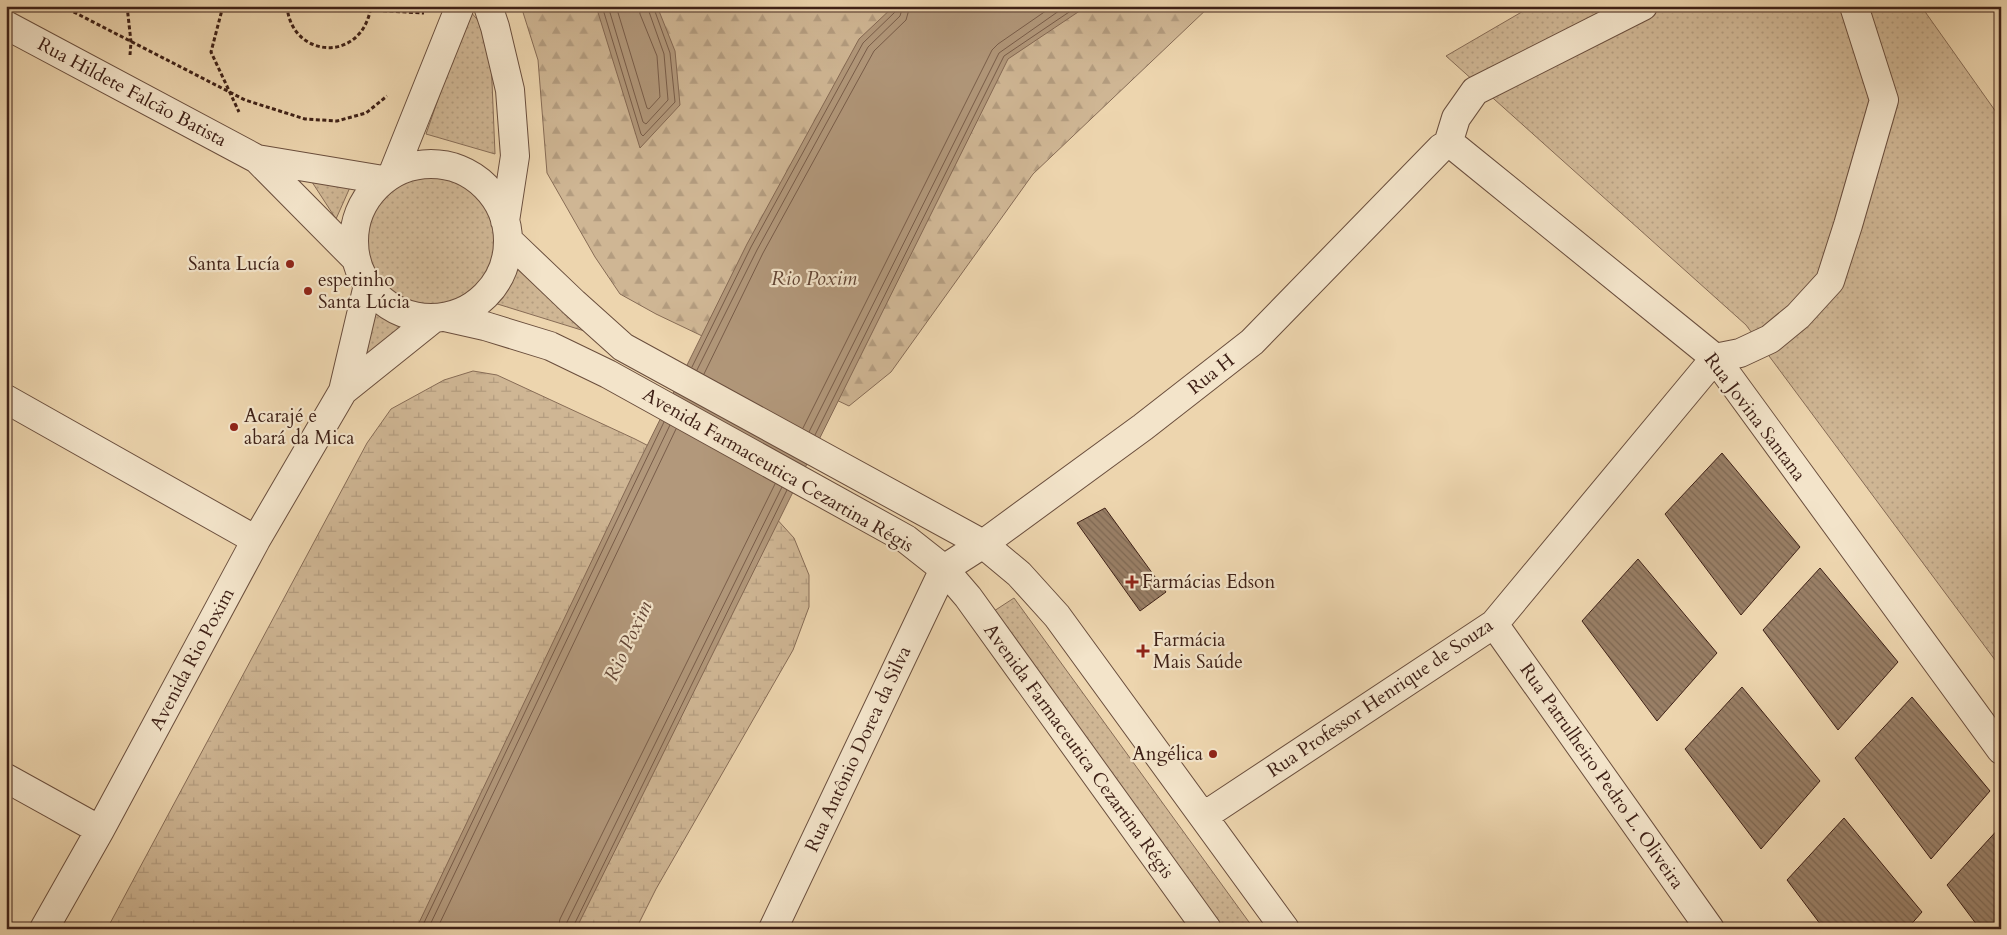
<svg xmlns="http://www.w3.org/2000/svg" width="2007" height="935" font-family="Cardo,serif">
<defs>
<pattern id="grass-dots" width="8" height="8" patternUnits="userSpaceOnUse" patternTransform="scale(1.25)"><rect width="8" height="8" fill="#cfb694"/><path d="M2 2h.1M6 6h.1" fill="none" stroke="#b39c7f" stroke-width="1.8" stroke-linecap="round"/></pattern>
<pattern id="forest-firs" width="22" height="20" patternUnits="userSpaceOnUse" patternTransform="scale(1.25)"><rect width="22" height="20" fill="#cfb694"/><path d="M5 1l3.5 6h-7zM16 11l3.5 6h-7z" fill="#b39c7f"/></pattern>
<pattern id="wetland-marsh" width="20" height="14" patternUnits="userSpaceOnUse" patternTransform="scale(1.25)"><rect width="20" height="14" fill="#cfb694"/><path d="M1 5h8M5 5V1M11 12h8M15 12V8" fill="none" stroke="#b39c7f"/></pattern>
<pattern id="building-back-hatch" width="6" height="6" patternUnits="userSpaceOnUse" patternTransform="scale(1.25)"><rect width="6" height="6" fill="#997f66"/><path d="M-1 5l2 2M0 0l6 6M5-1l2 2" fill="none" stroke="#7e6853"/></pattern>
</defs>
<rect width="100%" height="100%" fill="#edd5ae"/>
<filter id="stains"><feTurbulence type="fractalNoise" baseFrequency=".004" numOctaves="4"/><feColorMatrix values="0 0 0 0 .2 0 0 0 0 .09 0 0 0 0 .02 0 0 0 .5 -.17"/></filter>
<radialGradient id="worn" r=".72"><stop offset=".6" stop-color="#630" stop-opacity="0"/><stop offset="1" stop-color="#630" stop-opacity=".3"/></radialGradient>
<path fill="url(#grass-dots)" stroke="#876c56" d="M1532,6H1921L2001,119V668L1746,325L1446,56Z
M469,10L490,34L495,154L426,134Z
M299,162L359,167L336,219Z
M365 241a65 65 0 1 1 130 0a65 65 0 1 1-130 0Z
M520,255L591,333L491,302Z
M375,301L414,323L355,375Z
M1014,598L1254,929H1224L994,611Z"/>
<path fill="url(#forest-firs)" stroke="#876c56" d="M521,6H1210L1033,174L891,372L849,406L656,314L620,294L595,257L547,173L538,60Z"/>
<path fill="url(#wetland-marsh)" stroke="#876c56" d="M473,371L497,375L635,439L764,505L794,538L809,575V607L793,650L656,889L636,929H107L367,443L391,409L444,380Z"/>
<path fill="#b2987b" stroke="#846853" d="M596,6H657L675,51L680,105L640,148Z
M894,6H1087L1008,59L576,929H416L638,464L747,244L859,39Z"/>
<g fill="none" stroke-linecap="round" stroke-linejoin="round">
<path stroke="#785c49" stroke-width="1" d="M602,6L641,134L643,136L675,102L670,53L653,6
M608,6L643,122L646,124L668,100L664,54L647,6
M616,6L647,108L649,109L660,97L657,56L640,14L639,6
M692,367L751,247L863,43L895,12L897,6
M697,370L757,250L868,47L900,16L903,6
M704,374L763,253L874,51L906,20L910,6
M803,428L992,50L998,44L1053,6
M809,432L999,53L1066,6
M815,435L1004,56L1078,6
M421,929L664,422
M428,929L670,425
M437,929L676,429
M558,929L560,919L775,484
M565,929L567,922L782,487
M572,929L787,490"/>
</g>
<path fill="url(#building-back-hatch)" stroke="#3f2117" d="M1722,453L1800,547L1741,615L1665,514Z
M1105,508L1166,592L1140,611L1077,523Z
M1638,559L1717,653L1657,721L1582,621Z
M1820,568L1898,662L1838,730L1763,630Z
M1742,687L1820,781L1761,849L1685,749Z
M1912,697L1990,791L1931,859L1855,758Z
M1844,818L1922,912L1907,929H1824L1787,880Z
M2001,826V929H1980L1947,885Z"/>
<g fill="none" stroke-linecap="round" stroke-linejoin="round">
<g stroke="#6a4e3d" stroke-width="30">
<path id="minor" d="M488,6L495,27L510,90L515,156L505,221
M6,25L257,159L356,259
M1448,144L1455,147L1715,358L2001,750
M1448,144L1456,118L1475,91L1643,6
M257,159L383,180
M354 241a77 77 0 1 1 154 0a77 77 0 1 1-154 0Z
M393,173L460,6
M508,240L574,303L623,347L983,544L1019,574L1057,616L1285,929
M445,317L485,326L550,346L608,374L906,539L944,569L968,597L1207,929
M343,391L434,318
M6,399L256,540
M1494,624L1710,929
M6,778L100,830
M1204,816L1494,624L1715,358L1740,353L1770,339L1798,316L1830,281L1848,225L1884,100L1854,6
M44,929L100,830L256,540L343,391L368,285
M773,929L944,569L983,544L1143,427L1252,342L1441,148L1448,144"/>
</g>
<path stroke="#3f2117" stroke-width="3" stroke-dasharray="4 2.5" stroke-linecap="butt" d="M62,6L245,100L305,119L337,121L366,113L387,96
M127,6L131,42L130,55
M223,6L211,52L239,112
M287,6C291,59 363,64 371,6
M370,10L424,13"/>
<use href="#minor" stroke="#f3e4ca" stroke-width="28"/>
</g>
<g fill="#8f2418" stroke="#f3e4ca" stroke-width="2">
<circle cx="290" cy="264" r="5"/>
<circle cx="308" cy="291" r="5"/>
<circle cx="234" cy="427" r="5"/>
<path d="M1129.5 574.5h5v5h5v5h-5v5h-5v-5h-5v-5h5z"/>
<path d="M1140.5 643.5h5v5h5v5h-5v5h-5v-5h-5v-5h5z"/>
<circle cx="1213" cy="754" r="5"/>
</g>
<g text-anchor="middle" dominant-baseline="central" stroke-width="4.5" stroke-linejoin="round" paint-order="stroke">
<g font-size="19" fill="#3f2117" stroke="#f3e4ca">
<text transform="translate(132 92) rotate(28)">Rua Hildete Falcão Batista</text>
<text transform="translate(1211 374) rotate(-38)">Rua H</text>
<text transform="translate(1755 417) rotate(53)">Rua Jovina Santana</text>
<text transform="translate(778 470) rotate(30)">Avenida Farmaceutica Cezartina Régis</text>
<text transform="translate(192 659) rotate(-62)">Avenida Rio Poxim</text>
<text transform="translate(1380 698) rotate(-34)">Rua Professor Henrique de Souza</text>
<text transform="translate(858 749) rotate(-65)">Rua Antônio Dorea da Silva</text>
<text transform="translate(1079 751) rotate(54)">Avenida Farmaceutica Cezartina Régis</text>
<text transform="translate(1602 776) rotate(55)">Rua Patrulheiro Pedro L. Oliveira</text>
</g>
<g font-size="19" fill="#3f2117" stroke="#f3e4ca" text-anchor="start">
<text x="280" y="264" text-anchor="end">Santa Lucía</text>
<text x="318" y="280">espetinho<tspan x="318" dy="22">Santa Lúcia</tspan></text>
<text x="244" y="416">Acarajé e<tspan x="244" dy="22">abará da Mica</tspan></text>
<text x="1142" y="582">Farmácias Edson</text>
<text x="1153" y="640">Farmácia<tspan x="1153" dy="22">Mais Saúde</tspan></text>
<text x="1203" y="754" text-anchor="end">Angélica</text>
</g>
<g font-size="20" font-style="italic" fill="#624535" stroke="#f3e4ca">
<text x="814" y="278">Rio Poxim</text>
<text transform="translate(628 641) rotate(-65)">Rio Poxim</text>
</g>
</g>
<rect width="2007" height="935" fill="none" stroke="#edd5ae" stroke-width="25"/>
<rect x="8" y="8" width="1992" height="920" fill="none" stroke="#3f2117" stroke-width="2.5"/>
<rect x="12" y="12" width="1982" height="910" fill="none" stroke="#3f2117"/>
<rect width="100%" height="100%" filter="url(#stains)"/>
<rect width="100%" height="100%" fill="url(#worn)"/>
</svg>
